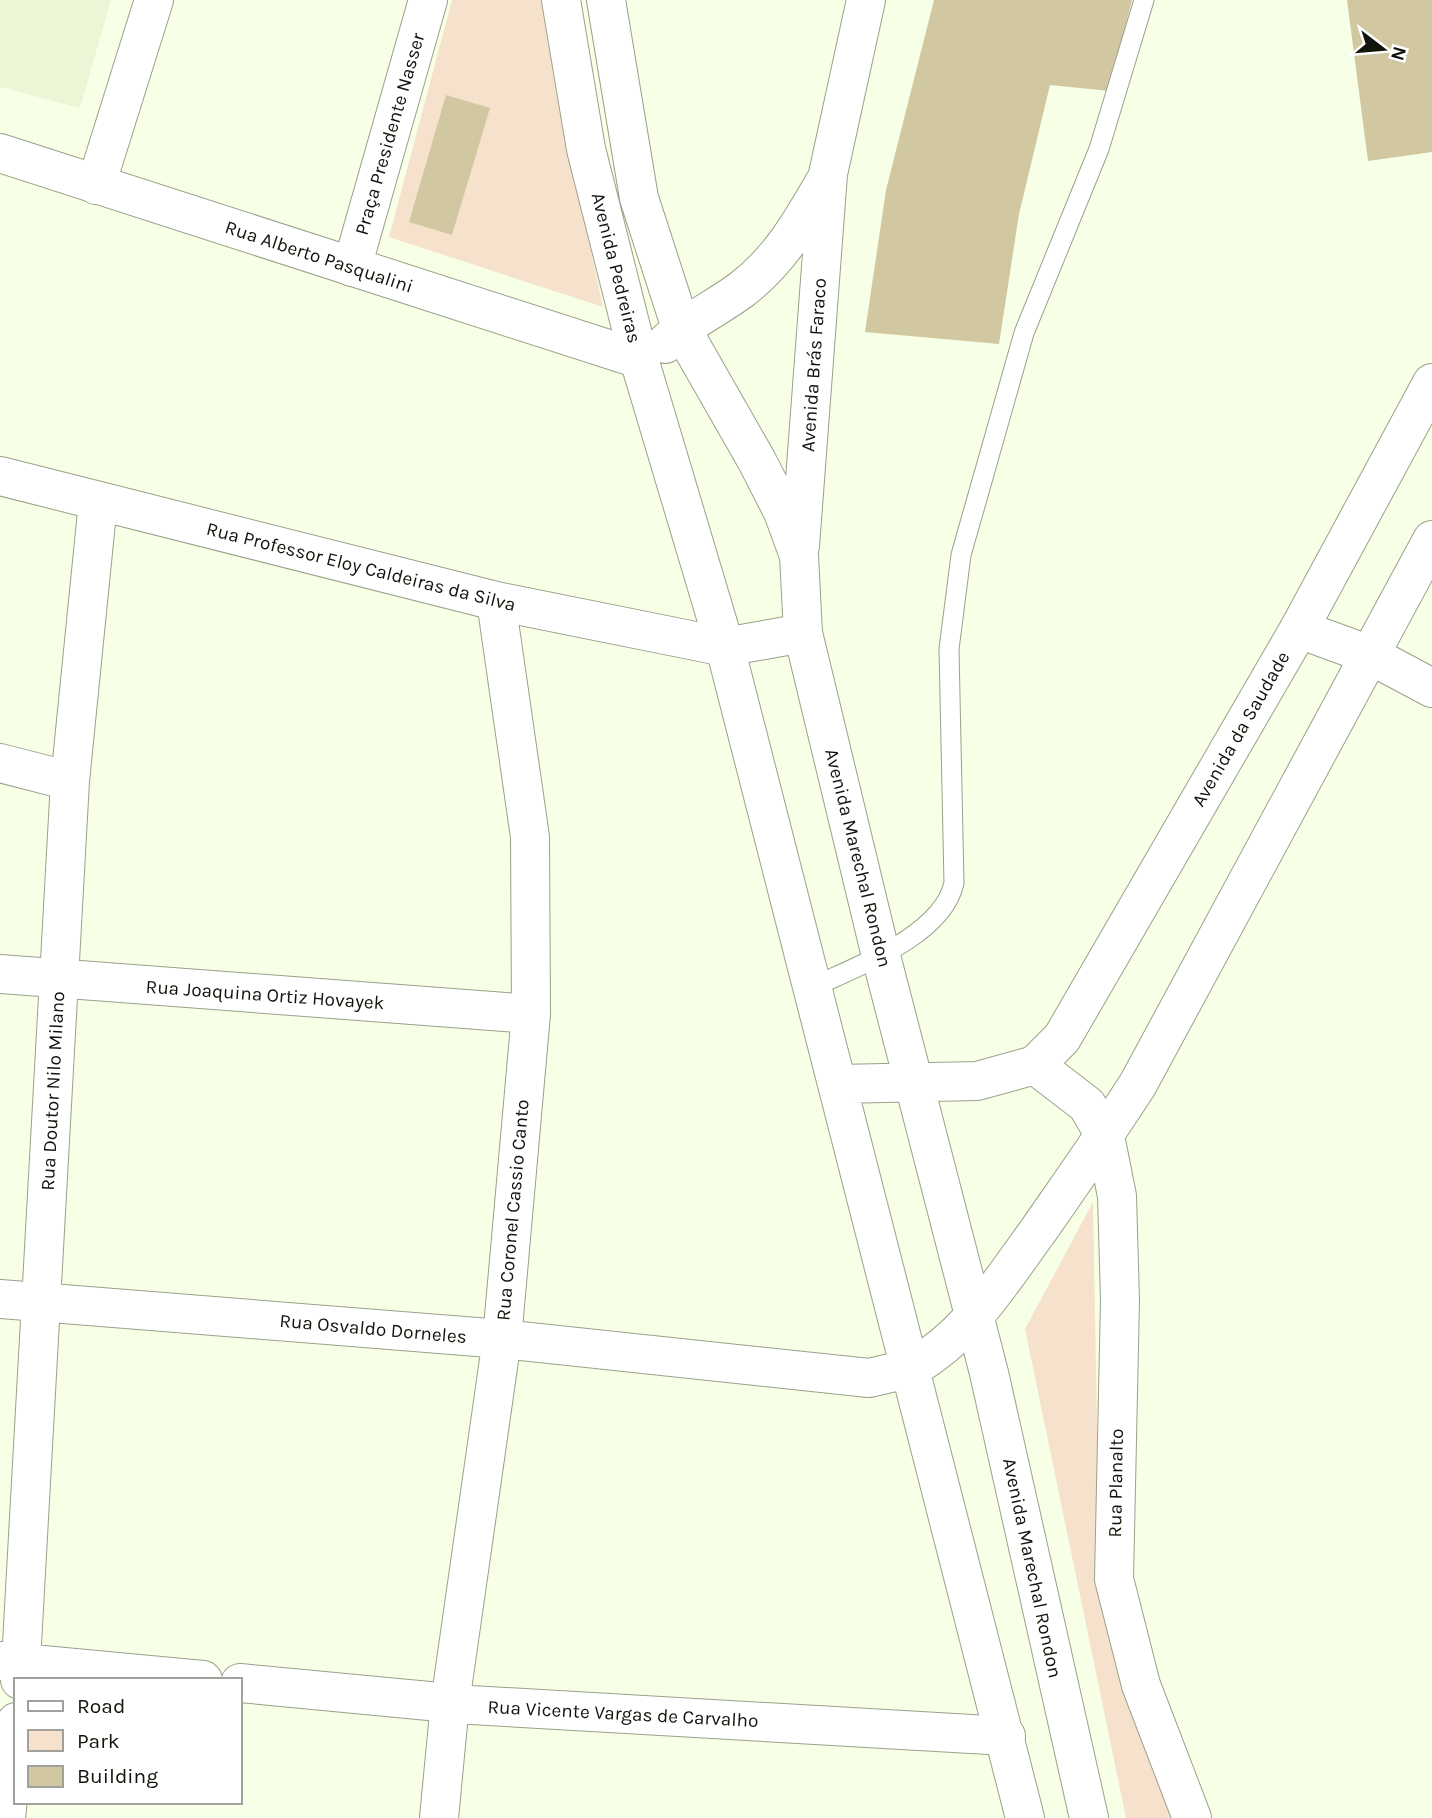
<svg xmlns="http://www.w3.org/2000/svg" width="1432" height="1818" font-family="Karla,sans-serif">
<rect width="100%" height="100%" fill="#f7ffe6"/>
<path fill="#ebf6d6" d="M0,0H111L80,108L0,87Z"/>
<path fill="#f6e2cc" d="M452,0H544L564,125L603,307L389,237Z
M1093,1202L1100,1591L1176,1818H1126L1025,1329Z"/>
<path fill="#d1c8a1" d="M934,0H1132L1109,91L1050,85L1019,214L999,344L865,332L886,190Z
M1347,0H1432V152L1368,161Z
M446,95L490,108L452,235L409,222Z"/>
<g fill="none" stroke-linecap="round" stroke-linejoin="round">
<g stroke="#9aa18b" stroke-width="21">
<path id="lane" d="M813,987C858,966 943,935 954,883L949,649L961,555L1024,333L1099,149L1144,0"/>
</g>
<g stroke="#9aa18b" stroke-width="40">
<path id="street" d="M96,185L154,0
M352,267L428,0
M0,476L496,601L725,647L803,633
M1299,629L1370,655L1432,688
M0,763L70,781
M0,974L531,1014
M1105,1136L1117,1196L1120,1300L1114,1579L1141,1685L1192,1818
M0,1299L502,1339L869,1378L912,1368
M0,1661L203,1680
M20,1680L70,781L98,502
M240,1683L471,1705L1006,1736
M6,1818L16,1722
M439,1818L450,1703L502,1339L531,1014L530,837L496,601"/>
</g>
<g stroke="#9aa18b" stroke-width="40">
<path id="secondary" d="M561,0L586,149L639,359L725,647L1025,1818
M606,0L639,198L681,328L757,461L783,512L799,556L803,633L881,956L989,1373L1089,1818
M0,153L639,359
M665,344C688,321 715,309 741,290C779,261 800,225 824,183
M800,546L828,174L866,0
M1035,1065L1087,1105L1105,1136
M838,1084L977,1081L1035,1065L1062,1038L1299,629L1432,383
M912,1368C970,1334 999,1284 1038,1231C1072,1182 1106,1134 1138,1084L1432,540"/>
</g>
<use href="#lane" stroke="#fff" stroke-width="19"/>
<use href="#street" stroke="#fff" stroke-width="38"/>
<use href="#secondary" stroke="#fff" stroke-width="38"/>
</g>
<g text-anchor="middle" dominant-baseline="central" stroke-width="6" stroke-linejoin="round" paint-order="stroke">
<g font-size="19" fill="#11140b" stroke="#fff">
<text transform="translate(390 134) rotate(-74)">Praça Presidente Nasser</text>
<text transform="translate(319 257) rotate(18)">Rua Alberto Pasqualini</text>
<text transform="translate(616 268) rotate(76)">Avenida Pedreiras</text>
<text transform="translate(814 365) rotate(-86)">Avenida Brás Faraco</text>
<text transform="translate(361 567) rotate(14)">Rua Professor Eloy Caldeiras da Silva</text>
<text transform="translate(1241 729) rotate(-60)">Avenida da Saudade</text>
<text transform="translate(858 858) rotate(76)">Avenida Marechal Rondon</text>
<text transform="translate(265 995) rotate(4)">Rua Joaquina Ortiz Hovayek</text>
<text transform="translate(53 1091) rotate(-87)">Rua Doutor Nilo Milano</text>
<text transform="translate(513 1210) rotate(-85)">Rua Coronel Cassio Canto</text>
<text transform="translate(373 1329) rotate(5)">Rua Osvaldo Dorneles</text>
<text transform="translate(1116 1483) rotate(-89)">Rua Planalto</text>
<text transform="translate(1032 1568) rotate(78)">Avenida Marechal Rondon</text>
<text transform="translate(623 1714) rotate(3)">Rua Vicente Vargas de Carvalho</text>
</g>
</g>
<rect x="14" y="1678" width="228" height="126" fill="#ffffff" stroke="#a0a19d" stroke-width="2"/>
<rect x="28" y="1701" width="35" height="10" fill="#ffffff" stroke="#a0a19d" stroke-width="2"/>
<text x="77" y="1713" font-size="21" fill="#11140b">Road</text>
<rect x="28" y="1730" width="35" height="21" fill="#f6e2cc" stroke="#a0a19d" stroke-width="2"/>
<text x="77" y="1748" font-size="21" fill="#11140b">Park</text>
<rect x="28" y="1766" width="35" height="21" fill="#d1c8a1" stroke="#a0a19d" stroke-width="2"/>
<text x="77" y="1783" font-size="21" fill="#11140b">Building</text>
<g transform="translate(1383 49) rotate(106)" stroke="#ffffff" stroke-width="5" paint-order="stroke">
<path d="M0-5L12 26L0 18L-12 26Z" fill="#11140b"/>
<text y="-10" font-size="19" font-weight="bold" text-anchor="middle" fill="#11140b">N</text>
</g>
</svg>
